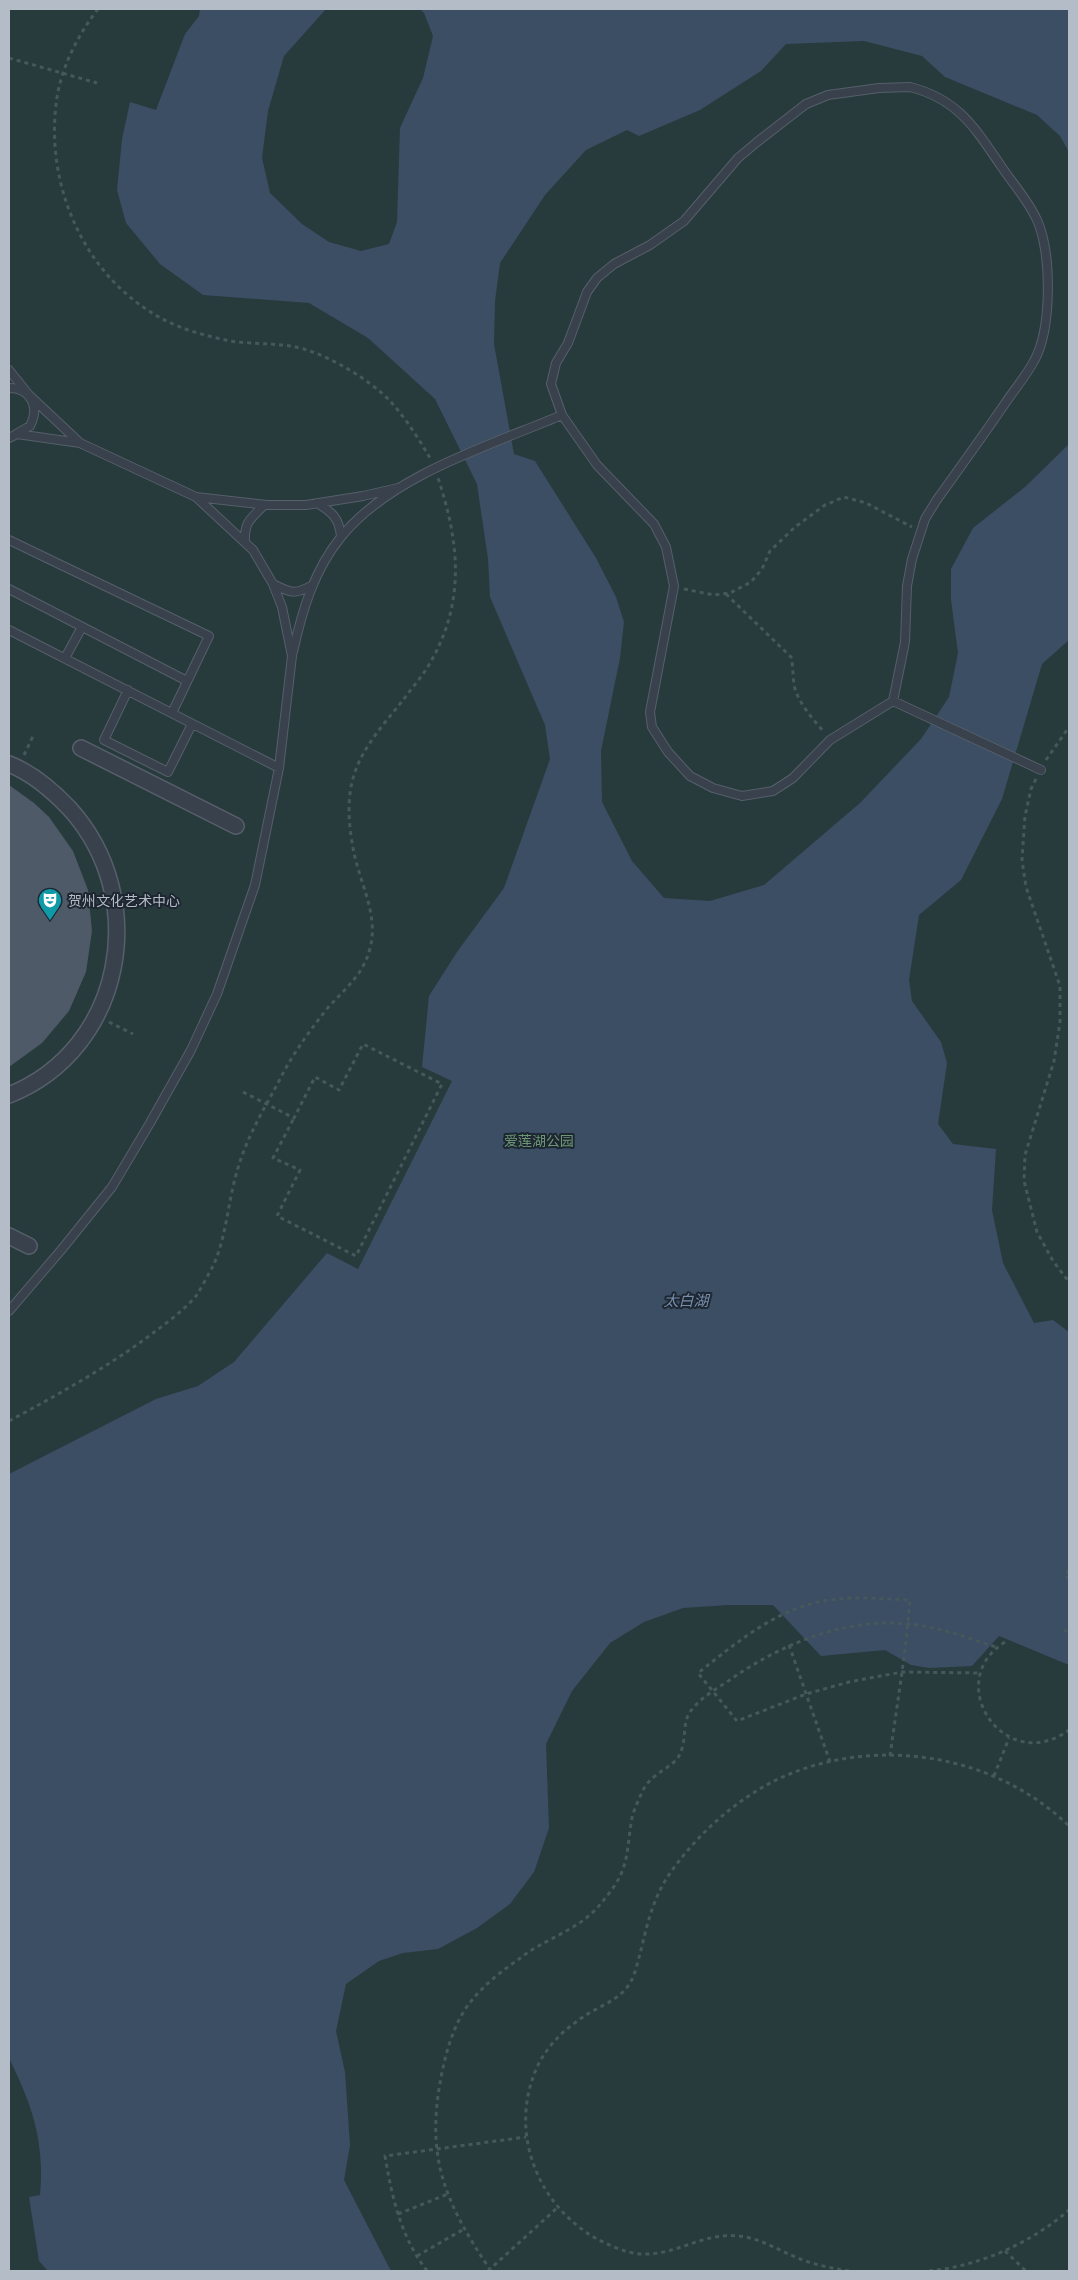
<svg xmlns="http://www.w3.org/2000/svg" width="1078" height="2280" font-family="Lato,'Noto Sans SC',sans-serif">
<rect width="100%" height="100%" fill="#252f3c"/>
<path fill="#273b3d" d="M9,9H1069V2271H9Z"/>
<path fill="#3b4e64" d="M200,9H326L284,56L268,111L262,158L270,193L302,224L329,242L361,251L389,244L397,222L400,128L423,78L433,36L424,13L420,9H1069V152L1060,136L1037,115L945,77L922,56L864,41L786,44L761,71L700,110L639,136L627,130L586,150L545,195L500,263L495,301L494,344L514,454L535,461L596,558L616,597L624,622L620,658L601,751L602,802L632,861L664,898L710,901L764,885L860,803L921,739L949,697L958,653L951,600V569L973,528L1025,487L1069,444V640L1042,664L1002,799L961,880L919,915L909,980L912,1001L941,1042L947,1063L938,1124L953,1144L996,1149L992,1210L1003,1263L1034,1323L1053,1320L1069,1332V1665L999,1636L972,1666L929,1668L911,1665L885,1650L821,1656L773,1605H728L683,1608L644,1622L610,1643L572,1691L546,1744L549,1828L534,1872L510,1904L477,1928L438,1949L403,1953L379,1961L346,1984L336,2031L345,2072L350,2145L344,2180L391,2271H48L39,2261L29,2197L40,2195C45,2141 32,2105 9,2058V1474L156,1399L198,1386L234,1362L327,1253L358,1269L452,1081L422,1067L429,996L457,952L504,888L550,759L545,725L490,597L488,559L477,484L435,399L368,338L309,303L203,295L160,264L126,223L117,190L122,139L130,102L156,110L185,34L199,16Z"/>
<path fill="#4e5a67" d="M9,785L34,803L49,817L73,851L88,890L92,931L86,972L69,1011L42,1043L9,1067Z"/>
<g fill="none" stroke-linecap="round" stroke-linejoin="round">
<g stroke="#565f6a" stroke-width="10">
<path id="lane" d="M910,87C958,99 975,128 1001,166C1013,184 1028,200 1037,220C1052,253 1052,329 1034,361C1026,376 1014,390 1004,405C982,437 959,469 936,501L925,519L912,559L907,586L905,642L893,701L830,740L793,778L773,791L742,796L713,788L690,776L668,752L652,727L650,712L674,586L666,547L654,524L597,465L562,415L551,384L556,363L568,343L587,292L597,278L614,264L650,245L684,221L738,158L757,142L806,104L828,95L879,88Z
M9,370L29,395L80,443
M9,388C31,388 40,407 30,426L16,434
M9,438L17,434L80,443L196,497L267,505H306L363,496L398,488
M317,503C332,512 339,518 341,536
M9,540L209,636L172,713
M245,542C244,521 251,519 264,505
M273,584C290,593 295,595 313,585
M9,589L187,681
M9,630L279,768
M293,652C302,611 314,570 341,537C391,475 491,445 562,415
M65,658L82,627
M128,690L104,740L168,772L192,724
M893,701L1041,770
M9,1311L62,1249L112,1187L150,1123L191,1050L217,994L255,885L279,768L292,656L282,607L273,584L253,550L196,497"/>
</g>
<g stroke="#565f6a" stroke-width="18">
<path id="street" d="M81,748L236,826
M9,764C32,773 53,791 70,809C151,899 124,1049 9,1095
M9,1236L29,1246"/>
</g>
<path stroke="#45585a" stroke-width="3" stroke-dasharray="4 4" stroke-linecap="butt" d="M98,9C79,33 62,66 57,97C44,182 82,274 159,317C180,329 206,336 230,341C250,344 270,343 290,346C321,350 370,379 391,402C406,419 419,439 430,458
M9,58L97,83
M684,589L714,595L730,593L751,582L762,569L770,551L795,527L825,505L844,497L866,503L912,527
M726,594L791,657C794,668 792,682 796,692C802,707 813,719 823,731
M24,755L34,734
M1046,760L1069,727
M1036,779L1031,789L1025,816L1022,860L1026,887L1060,986V1022L1054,1061L1025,1155L1024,1181L1037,1232L1053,1261L1069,1282
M109,1022L133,1034
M243,1092L294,1118L315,1077L339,1090L363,1044L442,1084L356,1256L277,1216L300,1170L273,1158L294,1118
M9,1421C59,1394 108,1367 153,1333C168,1322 184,1310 196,1296C202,1287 208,1275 213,1266C227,1236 228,1199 238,1168C247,1137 264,1109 279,1081C292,1055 308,1033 326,1010C342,991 361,978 369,952C380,918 361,886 354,853C349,829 346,799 354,775C363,746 385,723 403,700C411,689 420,679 427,668C466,605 460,544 438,478
M1069,1570L1065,1574L1069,1579
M1064,1630L1069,1633
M1005,1642C941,1682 1005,1777 1069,1730
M789,1645L830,1762
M890,1756C897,1704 906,1652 910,1600C880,1599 849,1595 819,1602C772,1612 735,1644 698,1673L737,1721L806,1694L849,1682L902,1672L980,1673
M994,1776L1009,1738
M398,2214L448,2194
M1005,2251L1026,2271
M417,2256L464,2229
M427,2271C401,2237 392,2198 385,2156L526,2137
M488,2271L557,2208
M491,2271C443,2200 424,2154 443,2068C448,2044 457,2017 473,1999C485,1984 503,1970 519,1959C545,1938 581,1930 602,1902C608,1895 615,1886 619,1878C629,1860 628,1837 632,1818C634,1809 639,1799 643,1790C653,1772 672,1768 679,1756C687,1741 682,1723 690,1712C701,1696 722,1686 737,1675C791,1639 858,1614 923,1626C948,1630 973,1640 996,1647
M849,2271C832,2268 814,2265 798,2258C777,2250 761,2238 738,2236C704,2232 675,2256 641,2254C626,2253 611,2246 597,2239C535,2204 507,2128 539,2063C549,2044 565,2029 583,2017C599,2006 620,2000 630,1983C636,1973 638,1960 641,1950C648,1920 655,1893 673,1869C699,1833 735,1801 774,1781C870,1734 993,1752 1069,1826
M929,2271C980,2266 1031,2243 1069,2210"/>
<use href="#lane" stroke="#38414c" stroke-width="8"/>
<use href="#street" stroke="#38414c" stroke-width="15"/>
</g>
<defs>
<g id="theatre-pin" transform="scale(1.25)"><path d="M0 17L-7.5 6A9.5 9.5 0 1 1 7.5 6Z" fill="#0f9aa8" stroke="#1d2631"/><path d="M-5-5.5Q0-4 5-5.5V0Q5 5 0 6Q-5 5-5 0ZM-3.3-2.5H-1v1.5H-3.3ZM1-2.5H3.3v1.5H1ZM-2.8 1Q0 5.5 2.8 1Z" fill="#fff"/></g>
</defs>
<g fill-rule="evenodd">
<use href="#theatre-pin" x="50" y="900"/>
</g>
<g text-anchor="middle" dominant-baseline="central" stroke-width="4" stroke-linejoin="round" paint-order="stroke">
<g font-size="14" fill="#b4bcc7" stroke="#1d2631" text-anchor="start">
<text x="68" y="900">贺州文化艺术中心</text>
</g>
<g font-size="14" fill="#6c9775" stroke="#1d2631">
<text x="539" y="1140">爱莲湖公园</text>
</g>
<g font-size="15" font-style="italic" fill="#768eaa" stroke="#1d2631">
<text x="686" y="1300">太白湖</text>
</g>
</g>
<rect width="1078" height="2280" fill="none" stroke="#b4bcc7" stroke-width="20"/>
</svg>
